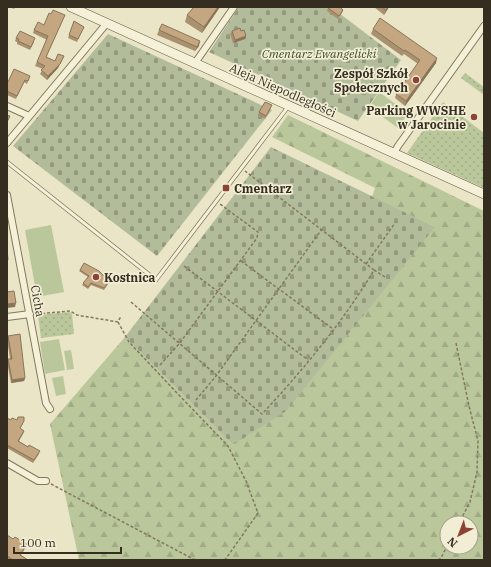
<svg xmlns="http://www.w3.org/2000/svg" width="491" height="567" font-family="'IBM Plex Serif',serif">
<defs>
<pattern id="green-dots" width="8" height="8" patternUnits="userSpaceOnUse"><rect width="8" height="8" fill="#bac79b"/><path d="M2 2h.1M6 6h.1" fill="none" stroke="#a0ab85" stroke-width="1.8" stroke-linecap="round"/></pattern>
<pattern id="forest-firs" width="22" height="20" patternUnits="userSpaceOnUse"><rect width="22" height="20" fill="#bac79b"/><path d="M5 1l3.5 6h-7zM16 11l3.5 6h-7z" fill="#a0ab85"/></pattern>
<pattern id="cemetery-stones" width="16" height="16" patternUnits="userSpaceOnUse"><rect width="16" height="16" fill="#b2bc9a"/><path d="M2 7V4a2 2 0 0 1 4 0v3zM10 15v-3a2 2 0 0 1 4 0v3z" fill="#92997d"/></pattern>
</defs>
<rect width="100%" height="100%" fill="#eae5c6"/>
<path fill="url(#green-dots)" d="M465,73L484,87V95L461,78Z
M443,102L484,133V188L407,153Z
M70,312L72,314L74,334L41,338L38,315Z"/>
<path fill="url(#forest-firs)" fill-rule="evenodd" d="M288,115L484,211V560H79L50,424L125,337L233,445L435,227L372,197L375,188L272,137ZM447,523H471V547H447Z"/>
<path fill="url(#cemetery-stones)" d="M239,7H331L401,60L358,121L209,52Z
M108,34L272,110L157,256L13,146Z
M271,147L435,227L286,411L233,445L125,337Z"/>
<path fill="#bac79b" d="M379,92L408,113L398,128L369,107Z
M51,225L64,292L37,297L25,230Z
M59,339L65,370L45,374L40,342Z
M71,350L74,369L67,370L64,351Z
M63,376L66,394L56,396L52,378Z"/>
<g fill="none" stroke-linecap="round" stroke-linejoin="round">
<g stroke="#83785e" stroke-width="4.5">
<path id="lane" d="M7,162L156,280L288,107"/>
</g>
<g stroke="#83785e" stroke-width="8">
<path id="street" d="M195,63L234,7
M7,106L29,116
M7,143L107,23
M394,153L398,146L484,26
M7,195L46,403L50,409
M7,317L30,314
M7,463L38,481H46"/>
</g>
<g stroke="#655941" stroke-width="10">
<path id="secondary" d="M71,7L484,194"/>
</g>
<path stroke="#83785e" stroke-width="1.5" stroke-dasharray="3 2" stroke-linecap="butt" d="M241,261L333,329
M366,264L395,223
M184,266L308,360
M374,270L385,277
M131,302L262,414C303,370 343,322 374,270L245,171
M37,314L70,311L77,315L118,322L121,316
M118,322L129,342L176,392L228,446L246,481L258,513L225,560
M456,343L469,406L478,441L477,472L470,502L459,523
M160,365L179,344L257,238L258,232L220,204
M196,400L216,376L322,229
M51,484L195,560
M438,560L441,558L447,546"/>
<use href="#lane" stroke="#f5f1d9" stroke-width="3"/>
<use href="#street" stroke="#f5f1d9" stroke-width="6"/>
<use href="#secondary" stroke="#f5f1d9" stroke-width="9"/>
</g>
<path fill="#a9906e" d="M9,7H15L14,9Z
M194,7H220L202,33L185,22L187,15Z
M374,7H389L384,15Z
M328,8L343,10L342,13L338,19L327,11Z
M51,14L65,15L46,57L55,61L62,60L58,68L47,80L40,74L43,69L35,66L47,40L33,33L34,30L44,25Z
M74,21L84,27L77,42L68,38Z
M373,29L436,63L405,106L395,98L396,94L418,64L404,54L402,56L371,34Z
M159,30L199,46L195,51L157,35Z
M232,31L245,39L233,43L230,34Z
M16,38L34,42L30,50L17,44V42L15,41Z
M30,76L27,84L24,82L16,99L7,95V82H8Z
M271,108L265,119L258,115L259,112Z
M80,270L108,284L104,290L91,285L88,289L82,285L88,277L79,271Z
M8,336L25,378L24,381L11,383L7,362L8,359H10L7,339Z
M7,418L11,420L23,424L20,428L24,431L23,434L19,441L39,454L33,463L7,448Z
M7,535L13,539L27,544L26,547L21,555L28,560H8L7,559Z"/>
<path fill="#89755a" d="M218,7H220L202,33L204,27Z
M388,7H389L384,15L386,10Z
M246,36L245,39L233,43L235,40Z
M200,41L199,46L195,51Z
M64,56L58,68L47,80L48,76Z
M437,58L436,63L405,106L406,101Z
M16,303L15,307L7,308V304Z
M25,378L24,381L11,383L12,380Z"/>
<path fill="#c4a780" stroke="#89755a" d="M194,7H218L204,27L187,15Z
M329,7H340L343,10L339,16L328,8Z
M382,7H388L386,10Z
M53,10L65,15L46,57L55,61L58,54L64,56L60,64L48,76L41,70L45,66L37,62L48,36L34,30L38,22L44,25L49,13L51,14Z
M380,18L437,58L406,101L396,94L420,60L405,50L404,51L373,29Z
M74,21L84,27L78,39L69,35Z
M162,24L200,41L197,47L159,30Z
M240,28L241,31L244,30L246,36L235,40L232,31Z
M20,31L35,38L31,47L18,41L19,39L16,38Z
M14,69L30,76L28,81L25,80L17,96L7,91V82H8Z
M265,102L272,105L266,116L259,112Z
M7,115L10,116L7,122Z
M7,249L8,260H7Z
M84,263L99,271L107,279L109,282L104,288L91,283L88,287L83,283L89,276L80,270Z
M14,291L16,303L7,304V292Z
M20,334L25,378L12,380L8,359H12L8,336Z
M18,417H24V421L20,428L24,431L18,441L28,447L29,445L40,451L34,460L7,445V418L11,420L12,418L17,420Z
M7,535L13,539L15,537L27,544L20,555L28,560H13L7,556Z"/>
<g fill="#8c4234" stroke="#f2eed5" stroke-width="1.5">
<circle cx="416" cy="80" r="4"/>
<circle cx="474" cy="117" r="4"/>
<rect x="222" y="184" width="8" height="8" rx="2"/>
<circle cx="96" cy="277" r="4"/>
</g>
<g text-anchor="middle" dominant-baseline="central" stroke-width="3.5" stroke-linejoin="round" paint-order="stroke">
<g font-size="12" font-style="italic" fill="#3f4f29" stroke="#f2eed5">
<text x="319" y="53">Cmentarz Ewangelicki</text>
</g>
<g font-size="12" font-weight="bold" fill="#352d20" stroke="#f2eed5" text-anchor="end">
<text x="408" y="73">Zespół Szkół<tspan x="408" dy="14">Społecznych</tspan></text>
<text x="466" y="110">Parking WWSHE<tspan x="466" dy="14">w Jarocinie</tspan></text>
<text x="234" y="188" text-anchor="start">Cmentarz</text>
<text x="104" y="277" text-anchor="start">Kostnica</text>
</g>
<g font-size="12" fill="#352d20" stroke="#f2eed5">
<text transform="translate(283 90) rotate(24)">Aleja Niepodległości</text>
<text transform="translate(38 301) rotate(80)">Cicha</text>
</g>
</g>
<rect width="491" height="567" fill="none" stroke="#352d20" stroke-width="16"/>
<g transform="translate(459 535) rotate(222)"><circle r="19" fill="#f2eed5" stroke="#a6a18d"/>
<path d="M0-3L7 15L0 10L-7 15Z" fill="#8c4234"/>
<text y="-6" font-size="11" font-weight="bold" text-anchor="middle" fill="#352d20">N</text>
</g>
<path d="M14 547v6h107v-6" fill="none" stroke="#352d20" stroke-width="2"/>
<text x="20" y="547" font-size="12" fill="#352d20" stroke="#f2eed5" stroke-width="3" paint-order="stroke">100 m</text>
</svg>
